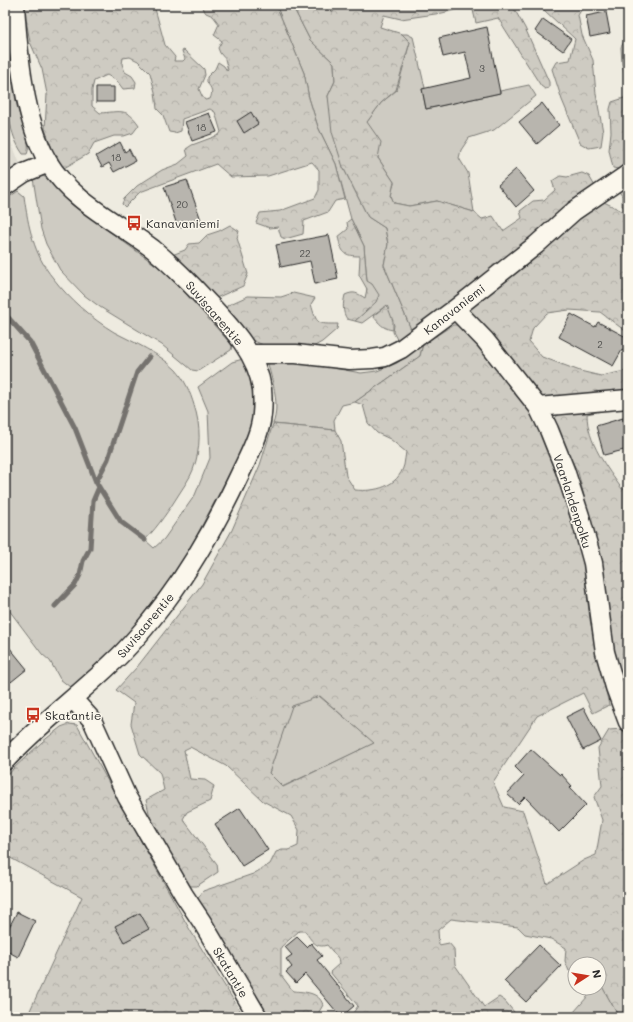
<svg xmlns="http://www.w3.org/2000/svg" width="633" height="1022" font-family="Mali,sans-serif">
<defs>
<pattern id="forest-crowns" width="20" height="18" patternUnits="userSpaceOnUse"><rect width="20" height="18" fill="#cecbc2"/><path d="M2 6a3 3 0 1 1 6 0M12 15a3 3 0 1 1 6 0" fill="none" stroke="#b1aea7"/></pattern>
</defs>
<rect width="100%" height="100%" fill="#eeebe0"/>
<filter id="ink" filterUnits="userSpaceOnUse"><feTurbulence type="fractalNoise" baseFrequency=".025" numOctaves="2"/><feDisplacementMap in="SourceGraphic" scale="8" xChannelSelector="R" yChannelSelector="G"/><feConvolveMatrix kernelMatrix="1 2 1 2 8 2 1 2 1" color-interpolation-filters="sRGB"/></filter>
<g filter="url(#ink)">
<path fill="#dedbd1" d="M5,117L8,135L24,173L5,183Z"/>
<path fill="#cecbc2" stroke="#7c7b76" d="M276,5H292L310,40L334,63L335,81L328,96L343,167L368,217L385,228L388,244L384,265L413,334L399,343L393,332L394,325L384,307L362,323L355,321L366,311L367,281L364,246L351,219L336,164L318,127L309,98L304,73Z
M5,25C11,53 11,82 18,110C21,120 32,144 27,154H23C8,133 8,109 6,83C5,64 4,43 5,25Z
M402,34H407L413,37L425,88L422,89L426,109L500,93V91L529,85L536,96L494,130L469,138L461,150L459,158L468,173L474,212L437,201L409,206L394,203L391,196L394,182L378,158L367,122L381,103L397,90L410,42Z
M42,175L46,178L71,204L160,268L187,295L230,343L232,346L231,350L198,371L192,370L162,345L100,307L84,295L60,270L46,244L41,229L33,178Z
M18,191L24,196C28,226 34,255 53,278C70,300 91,318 114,332C135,343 159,353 176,370C185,380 190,392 194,405C201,426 201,449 193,470C190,478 184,486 179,494C169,510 159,525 145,540L154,548L164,539L195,495L210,458L208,411L198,387L232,362L243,359L249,375L253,393L254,409L250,431L240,454L181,565L126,636L76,684L70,687L60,679L50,661L42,654L9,610L5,603V200Z
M423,344L420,356L355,402L342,405L334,420L335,430L273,424C280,404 273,384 268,364L271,362H301L361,373L377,371L397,363Z
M319,696L375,743L282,787L269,773L291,706Z
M600,982L619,1017H571L574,1012L595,988H599V983Z"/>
<path fill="url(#forest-crowns)" stroke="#7c7b76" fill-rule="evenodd" d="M25,5H154L165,45L175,57L174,61H183L185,59L182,51L184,50L204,69L205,75L199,89L202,96L205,100L210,99C213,92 212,88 207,83V77L215,69L218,62L224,66L227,71L228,70L225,59L220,53L218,48L222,41L214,35L219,24L213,16L206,13L200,5H276L304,73L309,98L318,127L336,164L345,199L335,201L328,212L304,221L303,234L285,239L281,237L278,227L270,228L256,223L260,213L280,211L315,198L319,190V170L312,162L268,176L231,177L216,164L140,192L125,207L122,204L124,199L137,186L162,170L178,164L188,156L186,149L192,145L219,135L221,132L215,112L210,109L182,119L181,131L175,133L169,132L163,115L157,109L155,92L150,73L138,61L130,57L123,58L122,64L125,72L132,76L136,82L135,88L123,89L117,81L107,75L94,81L92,90V106L100,113C119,112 127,107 139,125L133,133L124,136H114L94,143L88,154L64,168L61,167L54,155L45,129L47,94L42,69L30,42L26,20Z
M292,5H323L333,12L336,5H512L525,28L549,82V88L545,89L541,86L498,18L476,23L472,6L442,13L401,19L384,15L380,27L402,34L410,42L396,90L381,103L367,122L381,142L378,158L394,182L391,196L394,203L409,206L437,201L474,212L482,219L493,216L503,231L522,218L520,211L533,201L544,200L555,190L552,181L560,176L567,177L582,173L589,176L596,188L413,334L384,265L388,244L385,228L368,217L343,167L332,132L328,96L335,81L334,63L310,40Z
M543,5H591L582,9L578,15L582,35L593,60L596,94L603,132L601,146L589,148L580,143L562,100L552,69L556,62L570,60L575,39L544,10Z
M628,35V85L622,64L621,47Z
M628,93V167L618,169L613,168L609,150L611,132L610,109L612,102L624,98Z
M628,183V207L622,206V196L618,190Z
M602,201L628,214V333L600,312L569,310L547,313L533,328L529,342L542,357L580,371L601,376L625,371L628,389L542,402L466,310L467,304Z
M351,219L364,246L367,281L372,284L379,295L376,302L355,321L347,319C342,312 343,303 345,295C354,291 357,293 365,298L367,289L359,275L360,256C344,256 342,253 338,237L348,229L347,222Z
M230,225L239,231L237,238L248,274L243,286L216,298L172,255L185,250L189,244L199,243L207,235L219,231Z
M293,293L315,298L311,304C317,325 317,324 338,324L337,329L322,342L311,348L266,346L254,341L228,313L226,308L228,305L248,296L281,297Z
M387,305L393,321V330C383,329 379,323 373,316Z
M453,325H459L530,407L560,484L583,560L590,620L609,705L593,713L583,693L537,716L493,782L504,807L523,811L547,884L584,860L596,855L602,820L594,797L602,786L598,748L609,730L622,729L628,743V1017H619L599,981V964H575V971H569L565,961L566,948L551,939L525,934L518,927L451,919L438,930L439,945L449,943L454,949L455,965L484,1007L499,997L505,1001L518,1017H350L358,1006L330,972L339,964L338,958L327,945C316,949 311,940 305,931H299L281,947V975L293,991C305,992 319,992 323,1005L316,1017H264L197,900L203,891L253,874L270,864L276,852L282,850H289L298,846L299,830L291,816L263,801L226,766L190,747L184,750L190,779L205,780L214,786L210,801L187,812L183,819L217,864L218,872L197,886H189L151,821L146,800L164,790L160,773L140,754L131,724L134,703L116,690L137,667L202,584L232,530L260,465L273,424L335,430L341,441L346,476L355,490C375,492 398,487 404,465C405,461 405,456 406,452L390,439L377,433L368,423L363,405L355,402L420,356L423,344ZM320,696L374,743L283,787L269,773L292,706Z
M564,410H606L587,414C587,442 607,468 622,489H628V704L621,687L606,615L600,561L578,472L554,431L555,418Z
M69,724L77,725L190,930L244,1017H27L82,897L5,855V779L13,769L42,742L61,727Z"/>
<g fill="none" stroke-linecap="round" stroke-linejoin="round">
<path stroke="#74726e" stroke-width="5" d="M5,314L30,342L75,428L96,482L99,487L121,522L145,540
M96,482L108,459L137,372L149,357
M55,606L75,585L80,575L83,561L90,548L93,501L99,487"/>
</g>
<path fill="#b8b5ae" stroke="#2b2b2b" d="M606,12L610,33L590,37L586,16Z
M543,19L571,39L563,51L535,31Z
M487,27L500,93L426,109L422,89L471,78L465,52L443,57L439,38Z
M96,87H114V102H96Z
M542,103L559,125L537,144L519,122Z
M251,112L258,124L244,133L237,121Z
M209,113L217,132L192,141L185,122Z
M120,142L125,152L129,149L135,161L114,172L109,163L102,167L96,156Z
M516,169L534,191L516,207L498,185Z
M187,180L201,220L178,228L164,187Z
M329,235L338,279L315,284L310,261L281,267L276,245Z
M571,314L595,327L598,322L628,338V354L622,350L613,366L559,337Z
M623,418L628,438V449L604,455L596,426Z
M5,642L27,669L11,682L5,675Z
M584,708L601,741L583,750L566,717Z
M531,749L560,775L561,774L572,786L570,788L586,805L559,832L525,797L518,804L507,794L524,776L515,767Z
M240,808L268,850L242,866L215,824Z
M17,912L35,921L18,957L5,950V935Z
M140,913L149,929L124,942L115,926Z
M297,937L307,947L311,943L322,956L317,960L354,1006L341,1017L305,974L296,983L286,972L292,967L286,959L292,955L285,947Z
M539,945L561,966L526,1002L504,981Z"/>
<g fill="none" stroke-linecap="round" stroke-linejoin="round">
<g stroke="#2b2b2b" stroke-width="21">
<path id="minor" d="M5,186L24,173L49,163
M455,309L485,340L538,407L549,430L565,470L580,516L593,563L605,652L615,687L628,722
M250,354H296L350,360L372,359L385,357L401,349L455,309L536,245L574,211L628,174
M538,407L628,399
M73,699L92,720L127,797L184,895L202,922L258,1017
M5,761C38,725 78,696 113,662C133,644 150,622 166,601C195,562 219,519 240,474C247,459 256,443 260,426C263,414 263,401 262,389C257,352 228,324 204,298C188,281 171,264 153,249C117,222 72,202 48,162C24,120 18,53 15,5"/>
</g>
<use href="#minor" stroke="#fbf7ec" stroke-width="18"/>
</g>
</g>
<defs>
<g id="bus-bare" transform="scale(1.2)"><path d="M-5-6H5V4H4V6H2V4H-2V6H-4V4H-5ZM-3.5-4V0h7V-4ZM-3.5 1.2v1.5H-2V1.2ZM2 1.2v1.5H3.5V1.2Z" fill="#c8321e" stroke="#fbf7ec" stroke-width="2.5" paint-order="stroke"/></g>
</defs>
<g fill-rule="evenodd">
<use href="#bus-bare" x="134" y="223"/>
<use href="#bus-bare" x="33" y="715"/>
</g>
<g text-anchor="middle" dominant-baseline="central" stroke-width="3" stroke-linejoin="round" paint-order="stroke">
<g font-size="10" fill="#4e4e4c">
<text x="482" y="68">3</text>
<text x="201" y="127">18</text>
<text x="116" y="157">18</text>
<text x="182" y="204">20</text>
<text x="305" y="253">22</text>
<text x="600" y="344">2</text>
</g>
<g font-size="12" fill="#2b2b2b" stroke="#fbf7ec" text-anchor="start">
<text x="146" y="223">Kanavaniemi</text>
<text x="45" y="715">Skatantie</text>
</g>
<g font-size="12" fill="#2b2b2b" stroke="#fbf7ec">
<text transform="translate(454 309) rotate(-38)">Kanavaniemi</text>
<text transform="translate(215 313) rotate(49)">Suvisaarentie</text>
<text transform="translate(573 501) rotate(72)">Vaarlahdenpolku</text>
<text transform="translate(145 625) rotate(-50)">Suvisaarentie</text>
<text transform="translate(231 972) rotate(59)">Skatantie</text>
</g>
</g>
<rect width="633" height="1022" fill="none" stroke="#fbf7ec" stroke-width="20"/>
<rect x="10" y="10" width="613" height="1002" fill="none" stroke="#2b2b2b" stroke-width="1.5" filter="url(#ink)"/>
<g transform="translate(587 976) rotate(78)"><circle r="19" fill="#fbf7ec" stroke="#a8a59f"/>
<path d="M0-3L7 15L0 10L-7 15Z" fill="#c8321e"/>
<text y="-6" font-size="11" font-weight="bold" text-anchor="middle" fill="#2b2b2b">N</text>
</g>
</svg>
